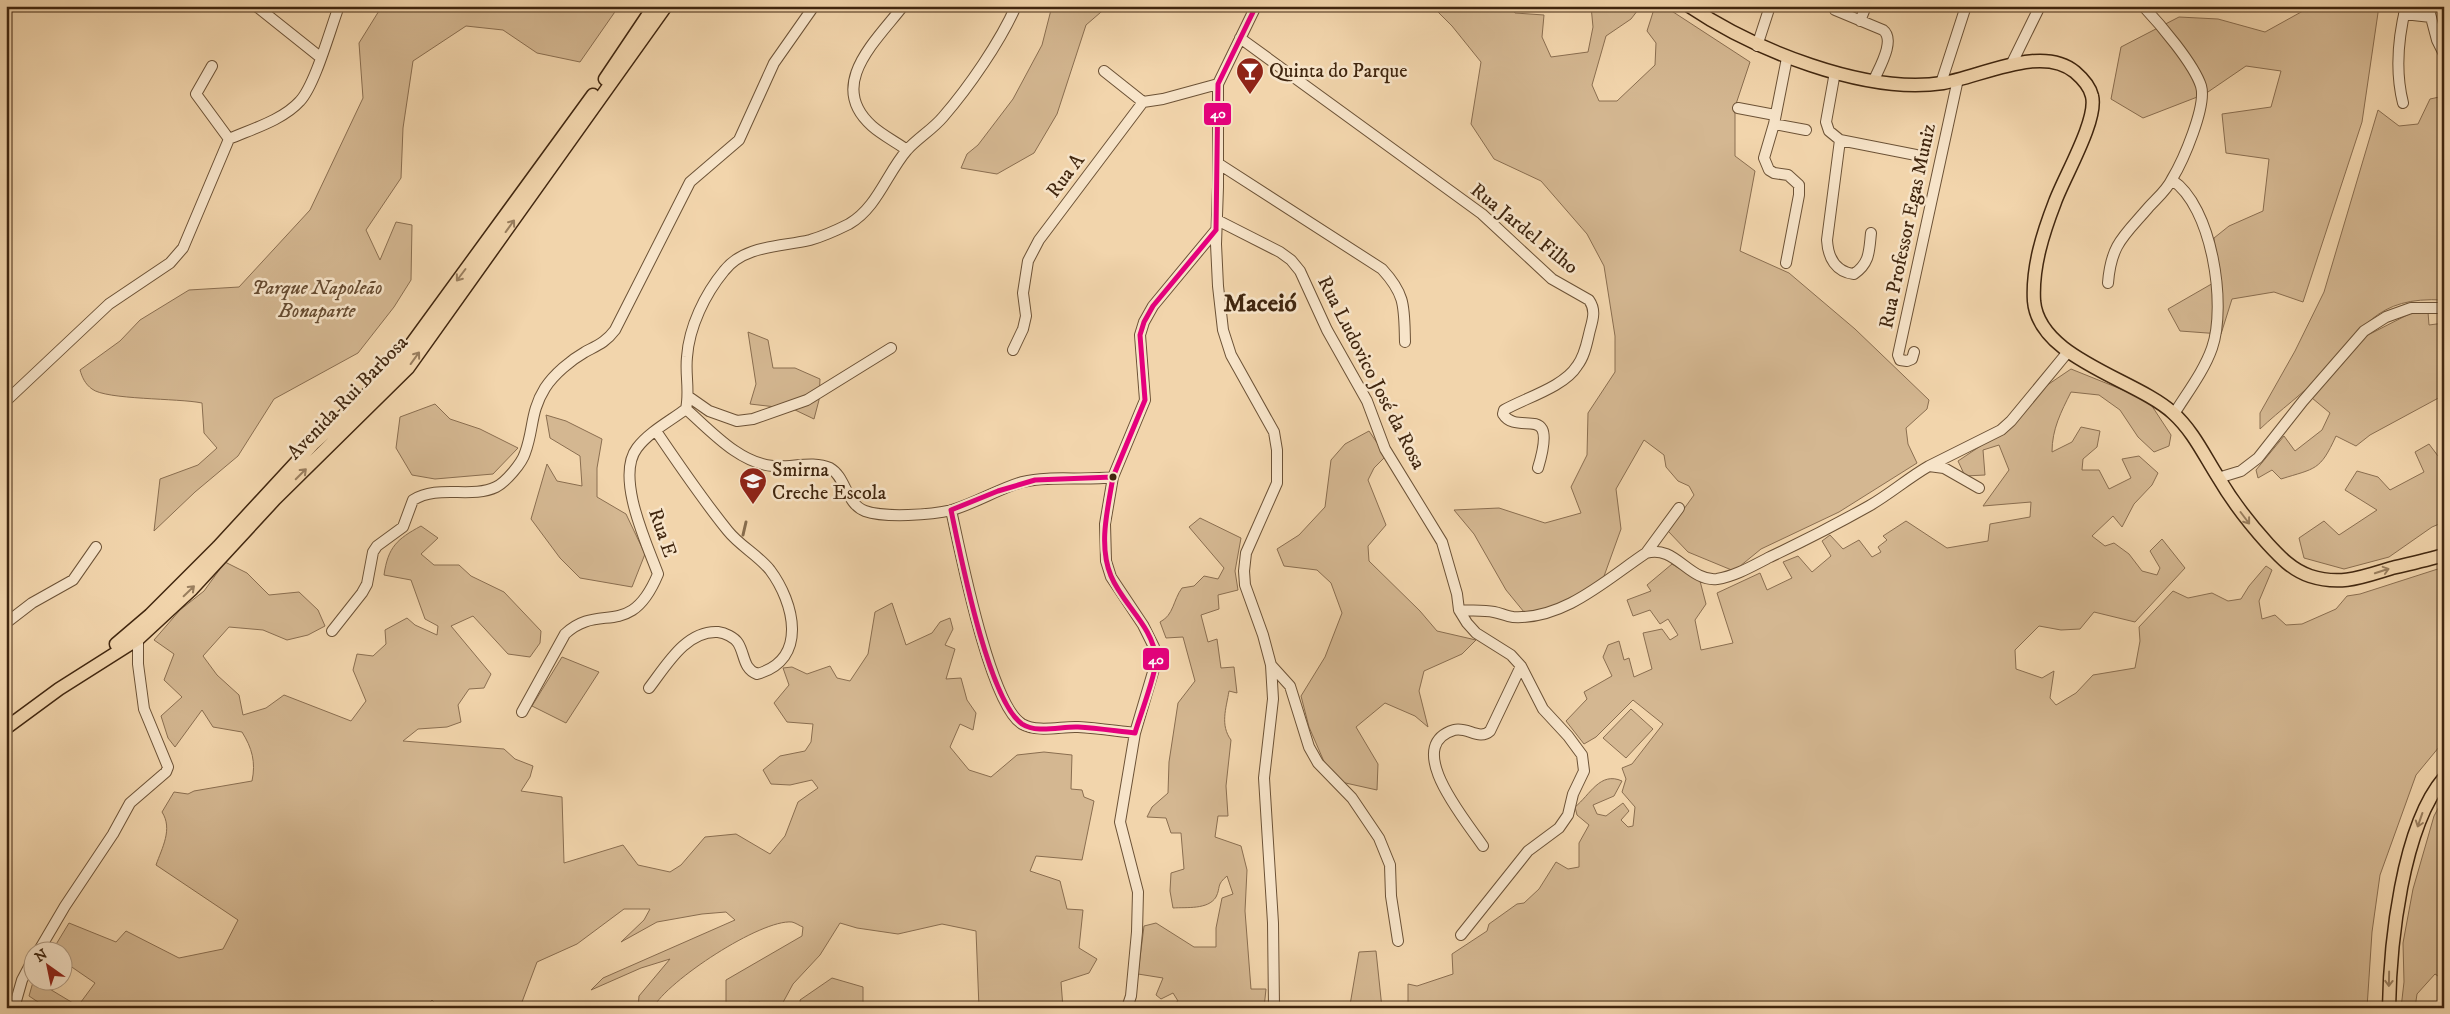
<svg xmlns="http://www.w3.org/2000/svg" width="2450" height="1014" font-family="'IM FELL DW Pica',serif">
<rect width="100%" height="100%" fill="#f2d5ac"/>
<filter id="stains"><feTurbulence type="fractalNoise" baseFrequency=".004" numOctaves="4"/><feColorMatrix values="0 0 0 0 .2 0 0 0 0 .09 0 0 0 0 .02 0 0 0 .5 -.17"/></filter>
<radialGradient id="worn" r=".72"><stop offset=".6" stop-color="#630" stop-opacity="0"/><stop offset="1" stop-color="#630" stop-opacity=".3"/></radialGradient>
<path fill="#d4b791" stroke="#8a6e50" d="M382,6H619L580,62L537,53L503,30L466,26L413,61L403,128L401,178L366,230L380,260L396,222L412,225L411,280L394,307L358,353L274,399L238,456L195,492L154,531L160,479L198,465L217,448L204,433L202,403C178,398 106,400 92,389C85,384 82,377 80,370L120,341L140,320L189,290L239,287L310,210L363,98L359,43Z
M1052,6H1108L1086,25L1057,114L1034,153L997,174L961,168L967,154L978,145L1013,99L1042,45Z
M1432,6H1511L1515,13L1544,15L1542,37L1551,57L1588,52L1593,27L1591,6H1641L1631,19L1606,36L1592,85L1599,101H1617L1655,65L1656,43L1647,31L1655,6H1664L1750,62L1735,107V156L1755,171L1740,251L1789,273L1855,329L1929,400L1927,409L1906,428L1908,444L1917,463L1839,512L1761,549L1734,571L1688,552L1668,531L1694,495L1689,486L1678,481L1666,467L1664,455L1644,440L1616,489L1621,529L1603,579L1562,607L1524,612L1506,590L1474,534L1454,510L1499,508L1545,523L1581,513L1571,487L1587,455L1588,413L1615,372V336L1604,266L1587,234L1541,181L1494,159L1471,124L1481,62L1452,26Z
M2312,6H2379L2362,122L2303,302L2274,292L2232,299L2221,334L2180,331L2168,309L2215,282L2214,238L2229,226L2263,211L2269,159L2226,153L2222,114L2271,107L2281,71L2246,66L2205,94L2143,118L2111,99L2121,47L2179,17L2218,19L2265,32Z
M2444,96V300C2375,296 2363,329 2323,373C2304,393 2280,410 2260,429V413L2295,351L2324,292L2378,110L2399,126L2418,124L2430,99Z
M2413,312H2428L2429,325L2444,323V395L2370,435L2356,446L2336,436C2320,471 2316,468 2281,479L2272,470L2258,478L2256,470L2284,436L2295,451L2322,430L2330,413L2312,398L2366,336Z
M748,332L768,340L773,368H795L820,379L819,400L814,419L793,409L750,404L756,384Z
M2071,369L2148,400L2171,435L2169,446L2154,452L2138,437L2120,410L2099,395L2071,392C2061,412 2052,429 2052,452L2072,442L2081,427L2100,431L2097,447L2083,459L2082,470H2099L2109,489L2131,478L2122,459L2139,456L2158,473L2152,485L2134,504L2122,527L2113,516L2092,536L2105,546L2114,543L2129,554L2142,571L2157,575L2160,568L2150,551L2162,539L2185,568L2135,622L2094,612L2080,629L2061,630L2039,626L2015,650L2016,669L2042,678L2054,671L2050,698L2056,705L2076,693L2093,675L2135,668L2140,641L2139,627L2173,591L2188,598L2212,593L2228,601L2241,599L2249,586L2266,566L2272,570L2259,601L2262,619L2275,615L2286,625L2302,624L2336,609L2347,596L2360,594L2444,567V741L2416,775L2380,875L2372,932L2367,1008H1408V984L1417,986L1453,974L1452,954L1487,931L1489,924L1517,904L1524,903L1539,889L1556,862L1568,869L1579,867V843L1589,825L1577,815L1575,807C1590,795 1600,771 1622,781L1614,796L1593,805L1597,814L1606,816L1623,803L1629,811L1621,820L1628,827L1633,826L1635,807L1622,792L1626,779L1622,768L1632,764L1663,724L1633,700L1596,737L1584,744L1566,721L1587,699L1584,692L1612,676L1603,657L1608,645L1619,641L1624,660L1629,658L1634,677L1652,669L1643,633L1662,629L1670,640L1678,635L1668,619L1660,624L1650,610L1633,616L1627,600L1651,591L1647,585L1672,564L1700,581L1706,604L1695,620L1701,650L1733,643L1717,593L1760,573L1767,590L1792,578L1783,562L1798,556L1812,572L1831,556L1822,541L1830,535L1843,549L1859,540L1872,557L1881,552L1878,547L1887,540L1883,536L1906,521L1947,548L1988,541L1990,524L2030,517L2031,502L1983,506L2009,470L1999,445L1983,450L1985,475L1965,476L1958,461L1994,437L2037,392Z
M435,404L450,419L480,429L518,448L493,474L435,479L412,475L396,448L400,417Z
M546,415L566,421L602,439L597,468V497L626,514L645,554L632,587L580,578L560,558L531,519L547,464L557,481L582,486L580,456L550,438Z
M1369,431L1386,456L1374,468L1368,480L1386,525L1368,546L1369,561L1420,611L1437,631L1476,640L1462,654L1424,671L1419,691L1428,727L1415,716L1385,703L1356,727L1378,764L1377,790L1332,780L1309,727L1301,696L1325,657L1342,613L1331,583L1317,570L1284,566L1277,549L1299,535L1325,507L1331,460L1345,444Z
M2429,444L2438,456L2444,454V522L2432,527L2389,557L2344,569L2304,558L2299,538L2324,521L2339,535L2377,510L2345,490L2357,471L2378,477L2390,490L2424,472L2415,452Z
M1200,518L1241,538L1235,571L1238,590L1218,595L1219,609L1201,615L1208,642L1217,639L1221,668L1234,667L1237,693L1229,691C1226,709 1220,725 1231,740L1226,786L1228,816H1218L1215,837L1241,846L1247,870L1245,911L1251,989H1266L1264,1008H1168L1178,1001L1173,993L1161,999L1156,995L1163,978L1138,974L1144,926L1156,923L1194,947H1216V928L1222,898L1233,894L1227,876C1216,885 1221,887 1216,897C1208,910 1186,907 1173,908L1170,891L1171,873L1184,869L1181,833H1171L1166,818L1147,817L1152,807L1168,793L1169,762L1178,703L1195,681L1183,637L1166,638L1160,622C1174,615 1173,600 1182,588L1194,586L1204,576L1218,579L1224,568L1189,527Z
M421,526L438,538L421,554L434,565H459L471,576L504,592L541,631L540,643L530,657L508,654L473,616L451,626L491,674L484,688L469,689L458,705L461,722L447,727L418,729L403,741L504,749L515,759L533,766L530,777L521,791L562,797L564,863L623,845L638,865L670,872L681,865L705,837L736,834L770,854L785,836L798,802L818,788L812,780L790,785L771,784L763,770L780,756L805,751L811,742L813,724L787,722L774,703L789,685L783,668L792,667L807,674L830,666L837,678L850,681L868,654L875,612L892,603L906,645L932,633L940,622L950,618L953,629L945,645L955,649L946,679L961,678L967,700L976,713L973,730L960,724L950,747L969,770L991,777L1017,755L1044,752L1072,755L1071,789L1082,790L1084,797L1094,801L1082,860L1036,856L1030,871L1060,881L1067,909L1083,910L1079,948L1097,959L1089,973L1061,982L1063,1008H979L976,931L942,924L898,934L857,928L840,923L820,955L793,984L780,1008H751L760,1002H749L740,1008H720L726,1003V980L802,936L803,927C800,926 796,923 792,922C761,919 667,981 653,1008H638L639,996L670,959L641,968L591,990L603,978L735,920L726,912L702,914L657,922L621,942L644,920L650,909H624L577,944L537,962L522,1002L518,1008H439L432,1000L426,1008H47L29,996L33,982H38L78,1006L95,983L63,961L62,952L52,951L69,923L116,942L126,931L179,958L223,949L238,920L156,865C162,848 173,829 162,812L174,792L188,794L194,791L252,781C256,762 252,748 242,732L213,727L202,710L175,747L168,738L161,716L182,697L164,680L174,654L154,640L180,610L204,591L225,562L247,573L269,595L299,592L318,610L325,626L308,635L287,640L263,630L229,627L203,656L217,675L239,695L243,715L266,708L284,695L351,721L366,701L353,670L357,654L373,656L386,644L385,630L407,618L415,625L437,635L438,626L425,619L411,580L384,575C388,547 397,539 421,526Z
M562,657L599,672L566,723L532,706Z
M1631,709L1653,729L1626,758L1603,738Z
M2444,797V980L2435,974L2417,994L2415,1008H2401L2404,982L2403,943L2413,889L2434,816Z
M1376,951L1382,1008H1309L1310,1003L1350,1005L1359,952Z
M832,978L863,987V1008H801L800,1000Z"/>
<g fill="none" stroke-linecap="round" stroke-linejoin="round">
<path stroke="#866c4d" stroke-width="3" d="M743,535L746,522"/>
<g stroke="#6c5236" stroke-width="12">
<path id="minor" d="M256,6L320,57
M903,6C876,41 826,85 872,126C882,135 896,142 907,150
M1256,6L1218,84V187L1216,244L1218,286L1223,330L1231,355L1274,432L1277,450V483L1246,553L1244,571L1245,585L1263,635L1271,665L1273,699L1264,778L1273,923L1274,1008
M2428,6L2437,40L2444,54
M1835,10L1883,30C1896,40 1879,68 1874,80
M2404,14L2431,17
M1860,21L1866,6
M1240,38L1482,214L1552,279L1589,300C1596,310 1593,319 1590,330C1587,342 1585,356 1577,366C1564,387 1525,398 1504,410L1503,414C1518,438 1559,398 1538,468
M1757,46L1770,6
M2011,65L2040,6
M212,66L196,94L229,139
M1104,71L1143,102
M1835,72L1826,122L1829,131L1840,140L1916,155
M1941,83L1966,6
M2403,103C2395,71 2398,38 2406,6
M1738,108L1775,115
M1774,124L1806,130
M1840,140L1827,240C1828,258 1836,272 1854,274C1870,263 1869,251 1871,233
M1219,164L1382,269C1406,295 1404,307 1405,342
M2172,180C2212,206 2227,305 2212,348C2204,371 2187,393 2174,414
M1217,220L1280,252L1291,260L1300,271L1327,330L1367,401L1385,449L1442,542L1457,594L1459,610L1467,623L1476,633L1511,655L1521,666L1543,709L1568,736L1582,755L1584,771L1573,794L1568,815L1559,828L1528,851L1461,935
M1786,263L1799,195V185L1788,175L1774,173L1769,170L1764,158L1774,124L1787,58
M2108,283C2111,244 2124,236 2148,208C2156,199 2167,190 2172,179C2183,161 2207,106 2201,86C2194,64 2160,24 2143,6
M1013,350L1023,329L1026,316L1023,293L1028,261L1039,240L1143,102L1163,99L1218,84
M1914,352L1912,359L1907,361L1900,360L1898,355L1958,79
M689,397L709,411L737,421L753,419L807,400L891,348
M6,401L109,304L170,263L183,248L229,139C252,129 283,120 300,101C315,85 330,30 339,6
M686,409C690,391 685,375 687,357C689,327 705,294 724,271C744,245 781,247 810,240C824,236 837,230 849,224C877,208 887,173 907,150C918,138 933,129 943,117C969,87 1000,42 1016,6
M686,409C711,431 739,463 773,466C791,468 813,460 830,468C846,477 846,504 865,511C885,518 931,515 952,510C976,503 998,489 1022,482C1052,475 1082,481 1113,477
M1929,466L2001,430L2011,421L2067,353
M2218,478L2241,471L2258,458L2303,401L2364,331L2386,317L2411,308H2444
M951,510C960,550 990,705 1022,724C1038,733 1062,726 1078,727C1097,728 1116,731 1135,733
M1646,553L1679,508
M1459,610C1471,611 1483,610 1494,612C1500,613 1506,616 1513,617C1564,620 1607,579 1646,553C1675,544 1689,582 1717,579C1736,576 1754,565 1770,557C1804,541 1837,524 1869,506C1890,494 1908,478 1929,466L1944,468L1979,488
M6,623L32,603L73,580L96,547
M332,631L362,593L367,584L373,552L377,546L403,527L413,500C438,484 471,499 496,487C506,482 522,463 525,453C534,429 530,412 545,388C554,374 571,360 585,352C598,345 606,342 615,330L690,182L739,140L774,63L814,6
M1271,665L1290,686L1309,747L1318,763L1352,798L1379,838L1390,865L1391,896L1398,941
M649,688C666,666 686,630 718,632C725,633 734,637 738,643C745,654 743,669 757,674C809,660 794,602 770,570C758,555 740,546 728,531C702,499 679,465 656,431
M522,712L565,634C600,601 630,641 658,574C647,544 615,477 637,448C649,432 670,421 686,409
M1483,846C1468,823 1401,746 1454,730C1467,726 1479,741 1490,731L1521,666
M38,952L65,906L113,834L130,803L166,772L168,767L144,709L138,664V639
M14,1008L22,980L32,961
M1127,1008L1131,996L1137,932L1138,892L1120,822L1135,733L1156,662L1154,647L1143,625L1111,577L1106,561L1105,524L1113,477L1145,400L1140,335L1144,322L1153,306L1216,230"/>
</g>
<g stroke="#40260f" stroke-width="15">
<path id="major" d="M1689,6C1753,49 1865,95 1943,83C1980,77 2042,44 2075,72C2082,78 2090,87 2092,96C2098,120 2064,177 2055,202C2043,233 2032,267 2034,301C2039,359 2136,379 2173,413C2193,431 2204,455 2218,477C2232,501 2249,523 2268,544C2280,557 2292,570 2310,576C2341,586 2362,577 2392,568C2409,564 2427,560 2444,555
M605,79L654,6
M116,644L150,615L218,547L314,443L391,372L593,95
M6,728L59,689L138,639L192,589L275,499L408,368L666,6
M2389,1008C2390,944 2402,827 2444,778"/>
</g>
<use href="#minor" stroke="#f7e4c9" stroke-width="10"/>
<use href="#major" stroke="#f2d5ac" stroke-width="12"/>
<g stroke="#f7e4c9" stroke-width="9">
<path id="bus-1" d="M1216,230L1218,84L1256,6
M1113,477C1108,508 1098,545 1111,576C1123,605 1153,626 1156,659C1157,672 1139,718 1135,733C1116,731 1097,728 1078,727C1062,726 1037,734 1022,724C988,700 960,553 951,510L998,491L1035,480Z
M1113,477L1145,400L1140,335L1144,322L1153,306L1216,230"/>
</g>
<use href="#bus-1" stroke="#e5007d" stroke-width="5"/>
</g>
<defs><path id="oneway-shaft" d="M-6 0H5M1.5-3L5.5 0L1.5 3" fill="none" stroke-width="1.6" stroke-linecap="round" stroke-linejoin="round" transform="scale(1.25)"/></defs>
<g stroke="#997e5e">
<use href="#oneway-shaft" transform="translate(510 226) rotate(-54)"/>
<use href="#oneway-shaft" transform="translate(461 275) rotate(127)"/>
<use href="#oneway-shaft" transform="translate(415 358) rotate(-54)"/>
<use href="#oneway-shaft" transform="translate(301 474) rotate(-45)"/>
<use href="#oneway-shaft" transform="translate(2245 518) rotate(53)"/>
<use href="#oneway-shaft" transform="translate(2382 571) rotate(-18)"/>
<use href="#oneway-shaft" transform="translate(189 591) rotate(-44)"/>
<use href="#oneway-shaft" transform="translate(2420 820) rotate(109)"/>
<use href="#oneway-shaft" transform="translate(2389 979) rotate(91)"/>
</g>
<defs>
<g id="bar-pin" transform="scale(1.4375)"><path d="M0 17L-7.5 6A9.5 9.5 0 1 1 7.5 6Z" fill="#8f2418" stroke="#f7e4c9"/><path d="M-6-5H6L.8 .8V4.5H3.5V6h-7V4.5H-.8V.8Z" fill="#fff"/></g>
<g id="school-pin" transform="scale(1.4375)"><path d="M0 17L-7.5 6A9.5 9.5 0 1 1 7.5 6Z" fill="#8f2418" stroke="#f7e4c9"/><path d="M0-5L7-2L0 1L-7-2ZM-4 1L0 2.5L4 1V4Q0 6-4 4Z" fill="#fff"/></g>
</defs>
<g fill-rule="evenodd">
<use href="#bar-pin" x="1250" y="71"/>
<use href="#school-pin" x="753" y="481"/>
</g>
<circle fill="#40260f" stroke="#f7e4c9" stroke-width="2" cx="1113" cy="477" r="4.5"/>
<g text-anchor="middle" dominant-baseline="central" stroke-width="5" stroke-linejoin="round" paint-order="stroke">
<g font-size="20" fill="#40260f" stroke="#f7e4c9" text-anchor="start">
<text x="1269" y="71">Quinta do Parque</text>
<text x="772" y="470">Smirna<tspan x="772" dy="23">Creche Escola</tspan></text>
</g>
<g font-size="20" fill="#40260f" stroke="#f7e4c9">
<text transform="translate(1066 176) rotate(-53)">Rua A</text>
<text transform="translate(1908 226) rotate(-78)">Rua Professor Egas Muniz</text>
<text transform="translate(1524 229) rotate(39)">Rua Jardel Filho</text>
<text transform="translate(1371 373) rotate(63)">Rua Ludovico José da Rosa</text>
<text transform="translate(348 398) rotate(-46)">Avenida Rui Barbosa</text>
<text transform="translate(662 533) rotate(71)">Rua E</text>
</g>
<g font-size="20" font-style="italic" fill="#654a30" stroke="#f7e4c9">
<text x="317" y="288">Parque Napoleão<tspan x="317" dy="23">Bonaparte</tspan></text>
</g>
<g font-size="25" font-weight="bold" fill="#40260f" stroke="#f7e4c9">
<text x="1260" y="303">Maceió</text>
</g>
</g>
<g stroke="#f7e4c9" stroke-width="2">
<rect x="1203" y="102" width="29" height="24" rx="5" fill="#e5007d"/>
<rect x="1142" y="647" width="28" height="24" rx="5" fill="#e5007d"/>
</g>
<g font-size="14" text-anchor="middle" font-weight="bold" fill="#fff">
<text x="1218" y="118">40</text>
<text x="1156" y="664">40</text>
</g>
<rect width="2450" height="1014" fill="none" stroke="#f2d5ac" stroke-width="25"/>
<rect x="8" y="8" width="2435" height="999" fill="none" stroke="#40260f" stroke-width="2.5"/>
<rect x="12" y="12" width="2425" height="989" fill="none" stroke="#40260f"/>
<g transform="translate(48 966) rotate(327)"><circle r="24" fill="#f7e4c9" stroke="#ae987f"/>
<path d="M0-4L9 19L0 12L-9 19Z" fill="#8f2418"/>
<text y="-8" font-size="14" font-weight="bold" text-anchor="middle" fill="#40260f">N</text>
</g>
<rect width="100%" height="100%" filter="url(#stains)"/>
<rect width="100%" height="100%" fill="url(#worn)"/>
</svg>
